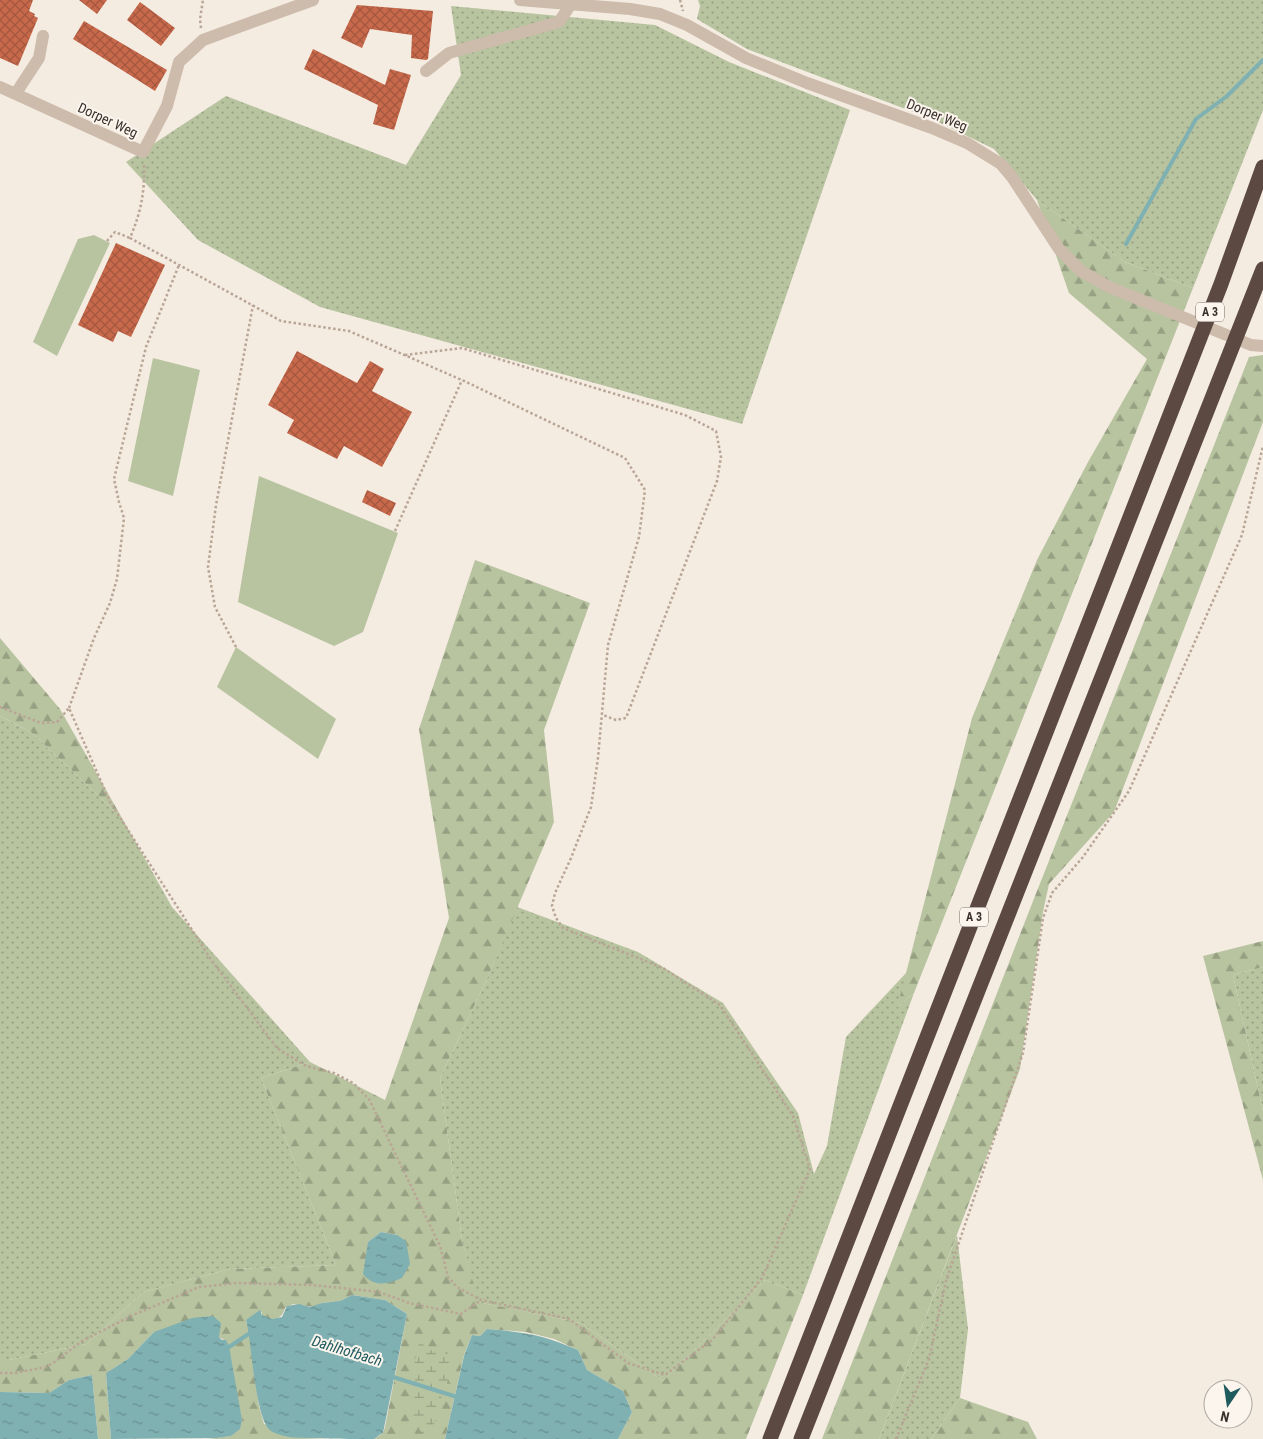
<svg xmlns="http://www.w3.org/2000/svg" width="1263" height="1439" font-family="'Roboto Condensed',sans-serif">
<defs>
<pattern id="grass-dots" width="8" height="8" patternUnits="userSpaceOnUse" patternTransform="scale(1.25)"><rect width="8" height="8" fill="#b8c4a0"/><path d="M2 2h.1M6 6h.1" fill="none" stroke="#97a083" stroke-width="1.8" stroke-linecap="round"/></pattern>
<pattern id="forest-firs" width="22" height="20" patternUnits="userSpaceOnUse" patternTransform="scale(1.25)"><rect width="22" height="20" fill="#b8c4a0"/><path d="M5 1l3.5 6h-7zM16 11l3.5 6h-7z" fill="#97a083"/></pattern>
<pattern id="wetland-marsh" width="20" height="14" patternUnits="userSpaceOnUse" patternTransform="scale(1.25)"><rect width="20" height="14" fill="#b8c4a0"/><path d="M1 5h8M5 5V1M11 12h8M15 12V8" fill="none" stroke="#97a083"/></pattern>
<pattern id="water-ripples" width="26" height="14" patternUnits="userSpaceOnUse" patternTransform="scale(1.25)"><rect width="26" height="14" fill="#7fb0b2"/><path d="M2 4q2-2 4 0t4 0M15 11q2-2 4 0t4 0" fill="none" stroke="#699091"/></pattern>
<pattern id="building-cross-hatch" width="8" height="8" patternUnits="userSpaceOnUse" patternTransform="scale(1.25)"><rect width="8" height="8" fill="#c8694b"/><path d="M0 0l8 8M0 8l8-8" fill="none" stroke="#a4573f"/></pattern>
</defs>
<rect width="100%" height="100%" fill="#f4ebe1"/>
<path fill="url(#grass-dots)" d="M698,0H1263V110L1193,288L1125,262L1037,200L994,149L932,119L747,49L697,19L700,6Z
M451,6L655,25L729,62L850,110L742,424L320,307L198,240L126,162L226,96L406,165L461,75Z
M0,716L31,732L122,818L172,907L310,1062L261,1078L336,1265L230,1269L143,1292L87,1344L9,1360H0Z
M517,907L638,952L723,1003L798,1113L814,1174L827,1146L846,1037L907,972L898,1007L914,993L803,1295L765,1280L663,1381L581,1323L477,1302L462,1240L440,1078L486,981Z
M1263,967V1111L1233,975Z
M957,1235L968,1329L960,1398L931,1439H879Z"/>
<path fill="url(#forest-firs)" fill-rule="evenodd" d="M1037,200L1125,262L1193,288L914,993L897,1008L972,718L1037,560L1088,462L1147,359L1069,293Z
M1263,355V422L1114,812L1049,884L1043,912L1020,1069L879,1439H822L1037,891L1249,357Z
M475,560L590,603L544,730L554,822L486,981L440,1078L462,1240L478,1302L581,1323L663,1381L765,1280L803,1295L746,1439H618L632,1412L623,1391L587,1370L578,1350L554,1339L526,1332L487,1329L480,1336L472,1335L464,1355L445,1439H374L383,1433L385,1427L407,1314L385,1300L352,1295L340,1301L322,1303L313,1307L293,1304L285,1308C282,1320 272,1322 262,1315V1312L246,1321L250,1333L259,1406L264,1424L303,1438L332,1439H207L231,1436L242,1420L224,1340L219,1337V1333L154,1332L128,1359L106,1373L111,1439H98L92,1375L69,1380L49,1393L0,1392V1360H9L87,1344L143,1292L230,1269L336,1265L261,1078L310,1062L385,1100L449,918L419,729ZM381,1232L397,1235L368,1242Z
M0,638L60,709L122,818L31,732L0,716Z
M1263,941V967L1233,975L1263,1111V1180L1203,956Z
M960,1398L1028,1422L1037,1439H931Z"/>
<path fill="url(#wetland-marsh)" d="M419,1344H423L430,1350L452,1355V1360C452,1367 448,1382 445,1389C442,1395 439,1401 441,1408L430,1433H422L407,1416L419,1386L414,1378C416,1372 413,1366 415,1361C416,1355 418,1351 419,1344Z"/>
<path fill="#b8c4a0" d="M94,235L110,243L57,356L33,342L78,239Z
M153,358L200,370L173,496L128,481Z
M259,476L398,533L363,632L334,646L238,602Z
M236,647L336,719L318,759L217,687Z"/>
<path fill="url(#water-ripples)" d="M381,1232L397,1235L406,1241L410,1264L402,1278C387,1284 375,1288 363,1274L368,1242Z
M352,1295L385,1300L407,1314L383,1433C380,1434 376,1438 374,1439C369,1439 328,1439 320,1438C305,1438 284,1439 271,1431C255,1421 252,1342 246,1320L260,1310L262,1315L272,1319L282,1317L287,1306L299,1304L310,1307L322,1303L340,1301Z
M213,1316L221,1323L219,1337L222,1340H226L229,1346L242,1420L240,1429L231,1436L217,1438L111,1439L106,1373L128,1359L154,1332L192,1318Z
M487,1329C524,1332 544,1335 578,1350L587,1370L623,1391L632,1412L618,1439H445L464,1356L472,1335L480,1336Z
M92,1375L98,1439H0V1392L49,1393L69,1380Z"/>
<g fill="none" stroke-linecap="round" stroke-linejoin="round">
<path stroke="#7fb0b2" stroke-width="4" d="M1126,244L1196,119L1227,96L1263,60
M226,1349L250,1333L254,1335
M390,1376L457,1397"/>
</g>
<path fill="url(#building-cross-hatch)" d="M0,0H33L29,11L35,14L34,16L38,18L18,66L0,58Z
M79,0H107L97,14Z
M140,2L175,28L161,46L127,20Z
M357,5L433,11L428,59L426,60L411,58L412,35L370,29L362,48L341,38Z
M84,21L167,70L155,91L73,39Z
M313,49L385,85L390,69L411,75L394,130L373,124L378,105L304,69Z
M116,243L165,265L131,337L118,331L113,342L78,325Z
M297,351L357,383L370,361L384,369L372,391L412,412L382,467L344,446L337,459L287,433L294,420L268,405Z
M367,490L396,503L390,516L362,502Z"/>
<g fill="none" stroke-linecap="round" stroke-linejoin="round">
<path stroke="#b9a596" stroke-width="2.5" stroke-dasharray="2.5 2.5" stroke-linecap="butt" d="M680,0L683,11
M201,28L200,19L203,0
M107,241L115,232L130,238
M405,355L462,348L685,415L716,431L721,457L717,481L626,718L616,720L603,715
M395,531L462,380
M236,647L215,607L208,567L216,505L253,305
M0,707L41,723L57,722L69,708L110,802L212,961L277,1048L306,1066L334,1073L353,1083L369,1099L440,1246L448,1277L457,1287L481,1300L569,1319L628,1363L665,1375L712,1340L762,1278L810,1169L793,1116L720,1005L663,968L563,928L556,918L552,906L555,893L571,858L591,807L598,758L608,645L639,537L645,490L625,458L462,380L349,331L281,321L130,238C141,212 145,192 144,163
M69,708L94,638L110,603L117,579L124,518L119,502L114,479L146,347L179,265
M0,1373H15L46,1367L56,1361L82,1341L131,1316L199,1287L237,1283L312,1285L361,1290L379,1292L409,1303L461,1314L481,1300
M896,1439L929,1359L946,1281L1023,1053L1043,918L1052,893L1083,857L1129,791L1242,535L1263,446"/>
<path stroke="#cdbbac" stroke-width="12" d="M520,0L630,9L660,14L687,25L746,58L807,83L932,128L967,143L1001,164L1012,177L1059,249L1081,271L1109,287L1251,345L1263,346
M426,71L449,53L559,22L571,4
M0,87L143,152L167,106L179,62L203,40L313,0
M16,93L39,58L43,36"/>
<path stroke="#5c4a42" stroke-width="15" d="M770,1439L1221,284L1263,167
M801,1439L1263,269"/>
</g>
<g text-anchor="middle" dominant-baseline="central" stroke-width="4" stroke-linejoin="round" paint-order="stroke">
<g fill="#fbf5ee" stroke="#756b66" stroke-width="1">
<rect x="1196" y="302.5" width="28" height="19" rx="4"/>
<rect x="960" y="907.5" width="28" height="19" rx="4"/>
</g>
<g font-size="12" font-weight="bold" fill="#3b302b">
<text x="1210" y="312">A 3</text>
<text x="974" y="917">A 3</text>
</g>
<g font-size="14" fill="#3b302b" stroke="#fbf5ee">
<text transform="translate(937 115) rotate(22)">Dorper Weg</text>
<text transform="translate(108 120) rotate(25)">Dorper Weg</text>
</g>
<g font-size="15" font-style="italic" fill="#1f5a5e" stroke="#fbf5ee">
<text transform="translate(347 1351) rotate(17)">Dahlhofbach</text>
</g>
</g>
<g transform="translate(1228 1404) rotate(193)"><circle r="24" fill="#fbf5ee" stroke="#aea6a0"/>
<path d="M0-4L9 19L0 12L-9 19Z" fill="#1f5a5e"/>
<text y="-8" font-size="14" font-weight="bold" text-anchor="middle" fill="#3b302b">N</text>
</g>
</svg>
